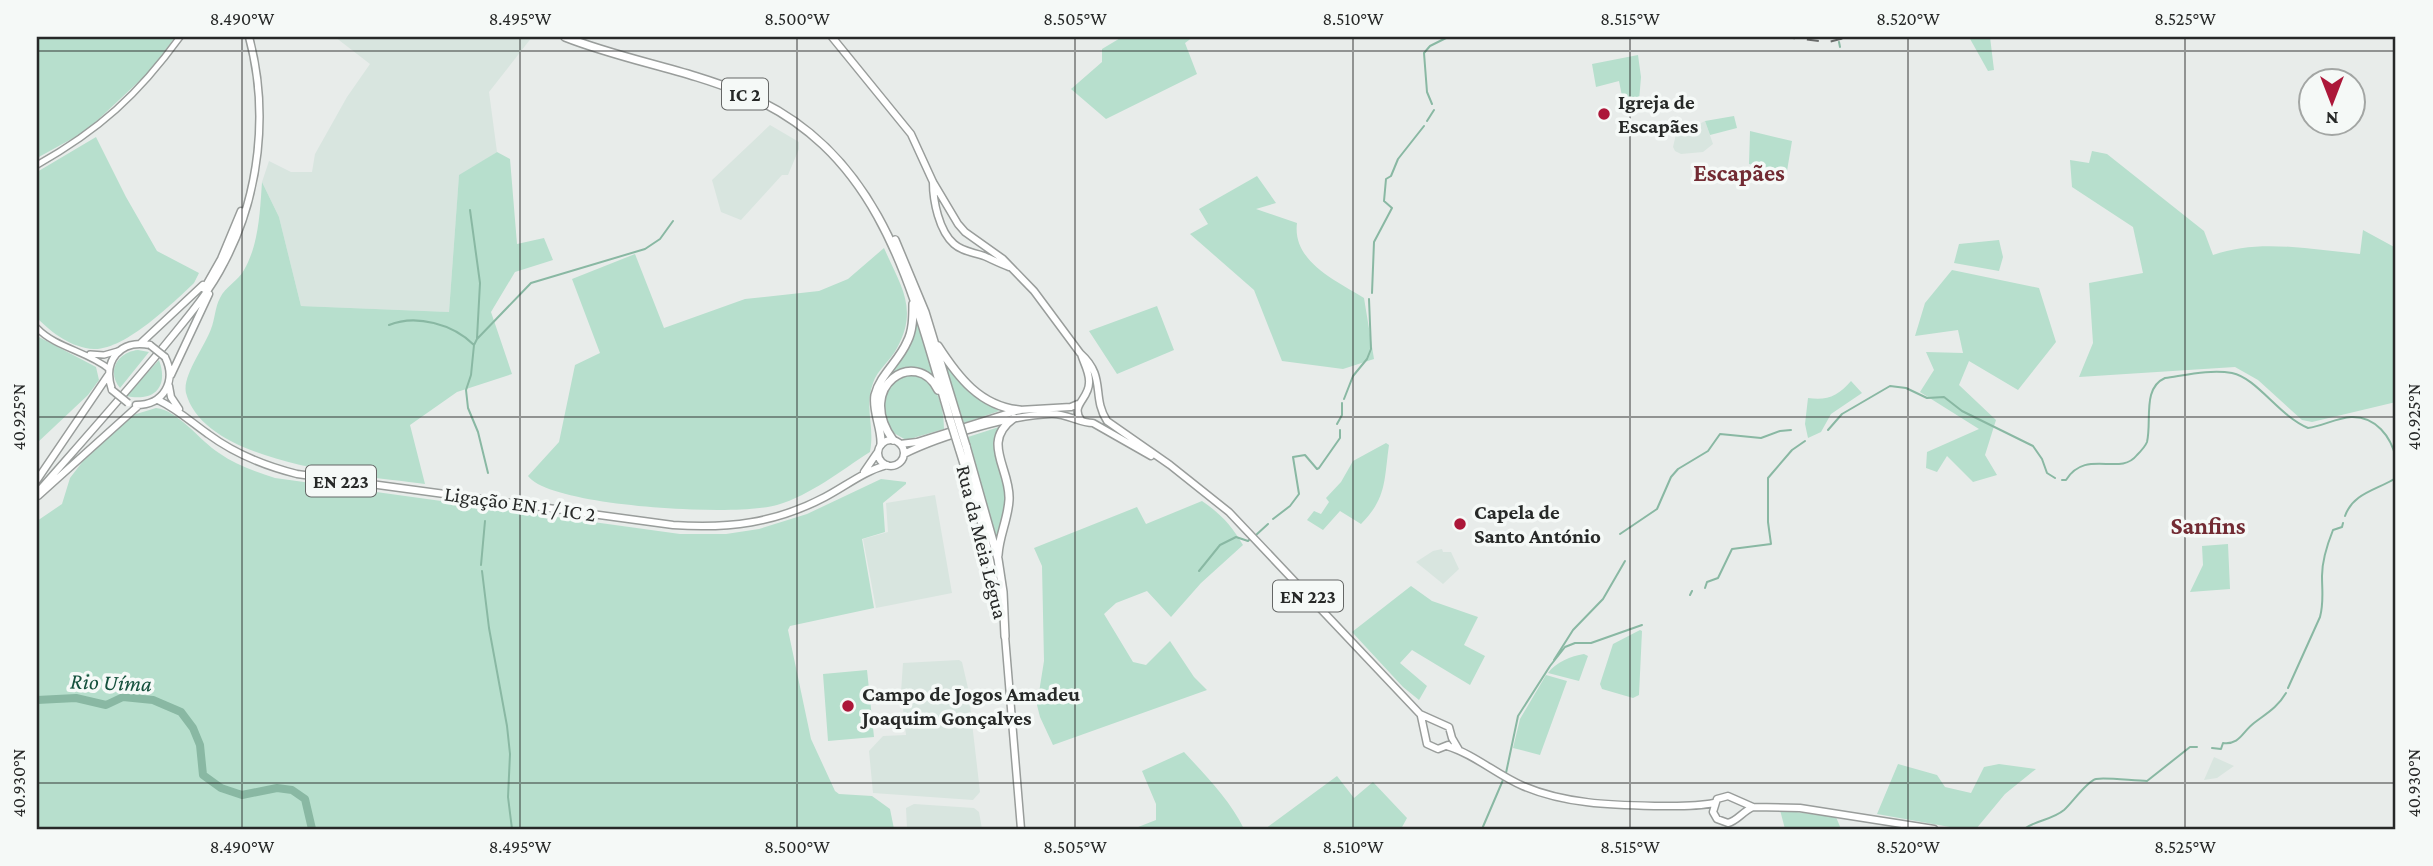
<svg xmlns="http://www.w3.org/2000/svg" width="2433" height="866" font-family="'Crimson Pro',serif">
<rect width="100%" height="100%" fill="#e8ecea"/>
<path fill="#d8e5df" d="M335,37H532L489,92L497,152L459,176L449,312L301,306L279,217L262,182L269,161L291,172H312L315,154L347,97L370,64Z
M1705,121L1713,144L1703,152L1681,154L1675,151L1673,147L1677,130L1693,127Z
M770,125L799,142V149L788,175H782L741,220L721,212L712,180Z
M935,495L952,593L876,608L863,539L888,532L886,503Z
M1442,549L1443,552H1451L1459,569L1443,584L1416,562L1433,551Z
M959,660L962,662L968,688L980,792L973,800L873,793L869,751L883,736L906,735L901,692L903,663Z
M2214,757L2234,766L2217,778L2204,780Z
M914,804L974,808L979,812L982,829H907L906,808Z"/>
<path fill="#b7dfcd" d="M37,37H175L151,70L86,131L37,158Z
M1122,37H1193L1185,43L1197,74L1106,119L1071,89L1102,62V49Z
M1969,37H1990L1994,70L1988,71Z
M1638,55L1641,77L1639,101H1623L1619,81L1596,87L1592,64Z
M1734,116L1737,128L1710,135L1705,121Z
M1750,131L1792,141L1787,171L1749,164Z
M96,137L126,197L157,251L199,273L194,283C173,303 125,350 94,349C72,348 52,333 37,318V172Z
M2092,151L2107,154L2204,231L2213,255C2260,238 2312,250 2360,254L2363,230L2396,248V402L2312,422L2302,420L2258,380L2235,367L2079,377L2093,343L2089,283L2143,273L2133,227L2072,187L2070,160L2089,163Z
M497,152L510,159L517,244L544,238L553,260L515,272L491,312L512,374L457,392L410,425L425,484C364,476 205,465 186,393C182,376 205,346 211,329C215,319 215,307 220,298C225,287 238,281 244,270C259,244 260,211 262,182L279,217L301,306L449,312L459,175Z
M1257,176L1276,203L1256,209L1297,223C1292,262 1337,281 1364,298L1374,359L1343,369L1282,361L1254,290L1190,234L1208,224L1199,209Z
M1999,240L2003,257L1999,271L1954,263L1959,244Z
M884,248C900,285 919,308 897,348C891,360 877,370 873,383C864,409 875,425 870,452C840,471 811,495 777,505C739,517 550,507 528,476L559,442L575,365L600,353L572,279L635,254L664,328L745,299L819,291L848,279Z
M1952,270L2039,288L2056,342L2018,390L1969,361L1959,385L1996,420L1985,455L1997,475L1973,482L1947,456L1937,472L1926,468L1927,452L1979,429L1920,392L1934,370L1926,352L1963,353L1958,330L1915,336L1925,303Z
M1157,306L1174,350L1117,374L1089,331Z
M917,319L936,380L928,374L892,375L884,383C899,362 912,345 917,319Z
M37,336L96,367L99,380L88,395L37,443Z
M138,350L149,352L120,388C106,371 118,352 138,350Z
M941,356L970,391L999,411L964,423Z
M159,360C169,387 154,402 126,396Z
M912,374C937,380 944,405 944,429L906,440L892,432C878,405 880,383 912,374Z
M1851,381L1862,393L1831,414L1821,432L1808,438L1805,424L1808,398C1827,401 1838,396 1851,381Z
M156,408C178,410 200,441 219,453C236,465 256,472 275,478L680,534H726L759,529L807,514L881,479L906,482V484L883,503L885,532L862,539L874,608L790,626L788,630L811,739L835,791L839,794L872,796L890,809L894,829H37V521L62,504L70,478L83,461L133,415Z
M999,427C989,449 1002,468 1005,491C1008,507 1001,523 997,539L968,437Z
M1386,443L1389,445C1384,480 1387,498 1361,524L1340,511L1323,530L1307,520L1314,511L1321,514L1329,502L1326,498L1341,482L1353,461Z
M1202,501C1220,513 1232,526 1243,545L1201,583L1171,617L1147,591L1116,603L1104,614L1133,662L1146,665L1170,641L1194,677L1207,690L1053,745L1040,717L1037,705L1044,661L1042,566L1034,548L1137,507L1146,524Z
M2228,544L2230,589L2190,592L2203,565L2202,546Z
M1411,586L1432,601L1478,617L1464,645L1485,656L1470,685L1412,650L1400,663L1427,686L1419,700L1403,687L1352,632Z
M1640,630L1642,631L1639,695L1633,698L1602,689L1600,684L1613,644Z
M1584,654L1588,656L1579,681L1548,673C1556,662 1571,656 1584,654Z
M867,670L874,737L828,741L823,674Z
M1546,675L1567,681L1540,755L1513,748L1520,719Z
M1184,752C1206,776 1230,800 1244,829H1133L1156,820V804L1142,771Z
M1898,764L1937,775L1945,787L1971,793L1984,767L1999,764L2036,769L2005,794L1976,829H1961L1877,814Z
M1337,776L1354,798L1373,782L1407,818L1401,829H1265Z
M1780,810L1836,817L1841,829H1785Z"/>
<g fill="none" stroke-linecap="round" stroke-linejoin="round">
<path stroke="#89b8a3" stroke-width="2" d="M1839,42L1840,47
M1432,104L1427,92L1424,53L1430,46L1448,37
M1427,121L1434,110
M470,210L480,283L477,338
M1372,293L1374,242L1392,208L1384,201L1386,179L1391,176L1398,159L1424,126
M389,325C416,314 453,324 474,345
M1344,399L1353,376L1367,359L1371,349L1369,299
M1337,424L1342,415V403
M1828,430L1842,414L1890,386L1906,388L1927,398L1944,397L1962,411L2033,446L2042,459L2047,473L2055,478
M488,473L478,432L468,408L466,390L471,375L474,345L477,339L531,283L645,249L660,239L673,221
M2062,480H2066C2086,448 2120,477 2137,455C2141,451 2145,447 2147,442C2152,421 2142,388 2165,378C2186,375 2211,369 2232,373C2257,378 2279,416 2308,428C2323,426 2336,418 2351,417C2376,416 2391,437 2396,458
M2345,516C2353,493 2377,490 2396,478
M1273,519L1290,506L1299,494L1293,457L1305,455L1317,469L1319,468L1340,438V430
M1620,534L1657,509L1671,477L1678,469L1708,451L1720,434L1761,438L1780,431L1791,430
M1256,535L1268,524
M481,565L485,521
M482,571L489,628L507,726L510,754L508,797L512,829
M1199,571L1220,545L1236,537L1248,541L1249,540
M1705,588L1707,582L1718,578L1732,549L1771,544L1768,522V478L1792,450L1805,441
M1690,595L1692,591
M1554,660L1573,630L1603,599L1625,561
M2288,688L2320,617C2324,602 2322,591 2322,576C2322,561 2327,545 2333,530L2342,527L2343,523
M2212,748L2221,749L2223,743C2240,745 2242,732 2254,723C2267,713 2277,708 2286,693
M1506,773L1518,716L1550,666L1565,647L1575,643H1591L1642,625
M1482,829L1503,780
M2024,829C2036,820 2052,820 2064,810C2072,803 2087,781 2096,779C2105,777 2135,781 2147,781L2190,747H2197"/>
<path stroke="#89b8a3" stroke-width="8" d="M37,700L76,698L106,705L123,697L153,700L181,712L193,728L200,745L203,775L221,788L242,795L277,788L292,790L305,799L312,829"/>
<g stroke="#999d9b" stroke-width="8">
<path id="secondary" d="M37,165C99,130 138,95 180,37
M37,328C56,348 87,351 109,369
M90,354L104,355L118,351"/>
</g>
<g stroke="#999d9b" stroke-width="9">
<path id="primary" d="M832,37L911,134L933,182L958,224L965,232L1003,259L1034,291L1080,353C1107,377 1091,396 1107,421L1170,465L1229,512L1420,714L1449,727L1452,738L1459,750
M933,182C933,201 939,231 954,244C963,252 973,252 984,256C993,260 1001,264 1009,267
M204,289L221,259L241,211
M141,343L203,285
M1081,354C1084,364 1090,373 1089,383C1089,399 1070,405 1081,420
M171,375L209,294
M169,386L171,397L179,409
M112,390C102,361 120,339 150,345
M158,400C177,409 191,422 208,434C235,454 265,466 297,474L673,525C728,529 776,523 825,497C846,486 864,471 887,465
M136,405C164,405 177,381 165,357
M878 453a13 13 0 1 1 26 0a13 13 0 1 1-26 0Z
M900,444L917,442L1019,410L1071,407L1078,404
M904,454C940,436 1011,415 1051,414C1066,413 1079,423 1093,423L1151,456
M864,472L877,453
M37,480L109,374
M37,493C80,444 124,395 165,345C186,319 209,293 224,263C260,195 269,111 249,37
M38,496L138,406
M1005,636L1021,829
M1421,716L1427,744L1438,749L1448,745
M1447,746C1474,754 1497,775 1523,786C1565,804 1611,805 1655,806C1675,806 1695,807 1714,803
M1753,807C1742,812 1737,821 1728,823L1717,819L1713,812L1717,799L1728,796L1753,807L1800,808L1934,829"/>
</g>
<g stroke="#999d9b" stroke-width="10">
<path id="highway" d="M565,37C623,60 685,69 742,93C882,150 912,289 950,419
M895,240L925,312L957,417
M938,346C958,377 980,406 1019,410
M893,440C854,385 917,347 938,390
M881,444C882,428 872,411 875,395C880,375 899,361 907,342C913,331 913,316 913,304
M966,446L998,559L1003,592L1005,636
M959,448L980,515L1000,610
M998,555C999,536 1008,519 1009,500C1011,469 980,442 1014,418"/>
</g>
<use href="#secondary" stroke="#fff" stroke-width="5"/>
<use href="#primary" stroke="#fff" stroke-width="6"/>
<use href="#highway" stroke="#fff" stroke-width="7"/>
<path stroke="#6a6c6b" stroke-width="2" stroke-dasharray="12 12" stroke-linecap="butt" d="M1783,37L1829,42L1848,37
M2395,37H2396"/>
<g stroke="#999d9b" stroke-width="9" stroke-linecap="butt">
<path id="primary-bridge" d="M150,345L165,357
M112,390L128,403"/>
</g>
<g stroke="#999d9b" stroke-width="10" stroke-linecap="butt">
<path id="highway-bridge" d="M957,417L966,446
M950,419L959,448"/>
</g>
<use href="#primary-bridge" stroke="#fff" stroke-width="6"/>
<use href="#highway-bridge" stroke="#fff" stroke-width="7"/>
</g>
<path fill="none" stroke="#272928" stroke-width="2" stroke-opacity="0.45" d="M242,37V829M520,37V829M797,37V829M1075,37V829M1353,37V829M1630,37V829M1908,37V829M2185,37V829M37,51H2396M37,417H2396M37,783H2396"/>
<g fill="#ac1739" stroke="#f5f9f7" stroke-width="2.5">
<circle cx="1604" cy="114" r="7"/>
<circle cx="1460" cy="524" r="7"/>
<circle cx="848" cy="706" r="7"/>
</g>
<g text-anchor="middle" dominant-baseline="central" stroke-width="7" stroke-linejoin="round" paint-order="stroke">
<g fill="#f5f9f7" stroke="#656766" stroke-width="2">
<rect x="722" y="78.5" width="46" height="31" rx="5"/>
<rect x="306" y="465.5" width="70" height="31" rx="5"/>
<rect x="1273" y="580.5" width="70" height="31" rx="5"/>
</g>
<g font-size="19" font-weight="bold" fill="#272928">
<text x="745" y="94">IC 2</text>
<text x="341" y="481">EN 223</text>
<text x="1308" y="596">EN 223</text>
</g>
<g font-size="21" font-weight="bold" fill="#272928" stroke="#f5f9f7" text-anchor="start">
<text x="1618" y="102">Igreja de<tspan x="1618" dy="24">Escapães</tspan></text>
<text x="1474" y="512">Capela de<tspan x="1474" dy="24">Santo António</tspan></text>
<text x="862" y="694">Campo de Jogos Amadeu<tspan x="862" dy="24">Joaquim Gonçalves</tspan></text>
</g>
<g font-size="21" fill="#272928" stroke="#f5f9f7">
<text transform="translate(520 504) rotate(8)">Ligação EN 1 / IC 2</text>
<text transform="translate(982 542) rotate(76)">Rua da Meia Légua</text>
</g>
<g font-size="23" font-style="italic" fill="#14503c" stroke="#f5f9f7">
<text transform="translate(111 682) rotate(2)">Rio Uíma</text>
</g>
<g font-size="24" font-weight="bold" fill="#722b33" stroke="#f5f9f7">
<text x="1739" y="172">Escapães</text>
<text x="2208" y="525">Sanfins</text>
</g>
</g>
<rect width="2433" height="866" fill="none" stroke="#f5f9f7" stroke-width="77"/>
<g transform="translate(2332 102) rotate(180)"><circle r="33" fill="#f5f9f7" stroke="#a3a6a4" stroke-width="2"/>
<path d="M0-5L12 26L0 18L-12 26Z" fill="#ac1739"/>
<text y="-10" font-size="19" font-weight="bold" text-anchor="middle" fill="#272928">N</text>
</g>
<rect x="38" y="38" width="2356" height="790" fill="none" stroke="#272928" stroke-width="2.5"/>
<g font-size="18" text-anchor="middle" fill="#272928">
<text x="242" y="25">8.490°W</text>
<text x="520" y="25">8.495°W</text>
<text x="797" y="25">8.500°W</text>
<text x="1075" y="25">8.505°W</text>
<text x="1353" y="25">8.510°W</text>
<text x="1630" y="25">8.515°W</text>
<text x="1908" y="25">8.520°W</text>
<text x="2185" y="25">8.525°W</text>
<text transform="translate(2414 417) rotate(-90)" y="6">40.925°N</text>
<text transform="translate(19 417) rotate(-90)" y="6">40.925°N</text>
<text transform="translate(2414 783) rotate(-90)" y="6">40.930°N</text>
<text transform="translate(19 783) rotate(-90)" y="6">40.930°N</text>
<text x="242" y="853">8.490°W</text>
<text x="520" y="853">8.495°W</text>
<text x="797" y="853">8.500°W</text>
<text x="1075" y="853">8.505°W</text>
<text x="1353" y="853">8.510°W</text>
<text x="1630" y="853">8.515°W</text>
<text x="1908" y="853">8.520°W</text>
<text x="2185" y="853">8.525°W</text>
</g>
</svg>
